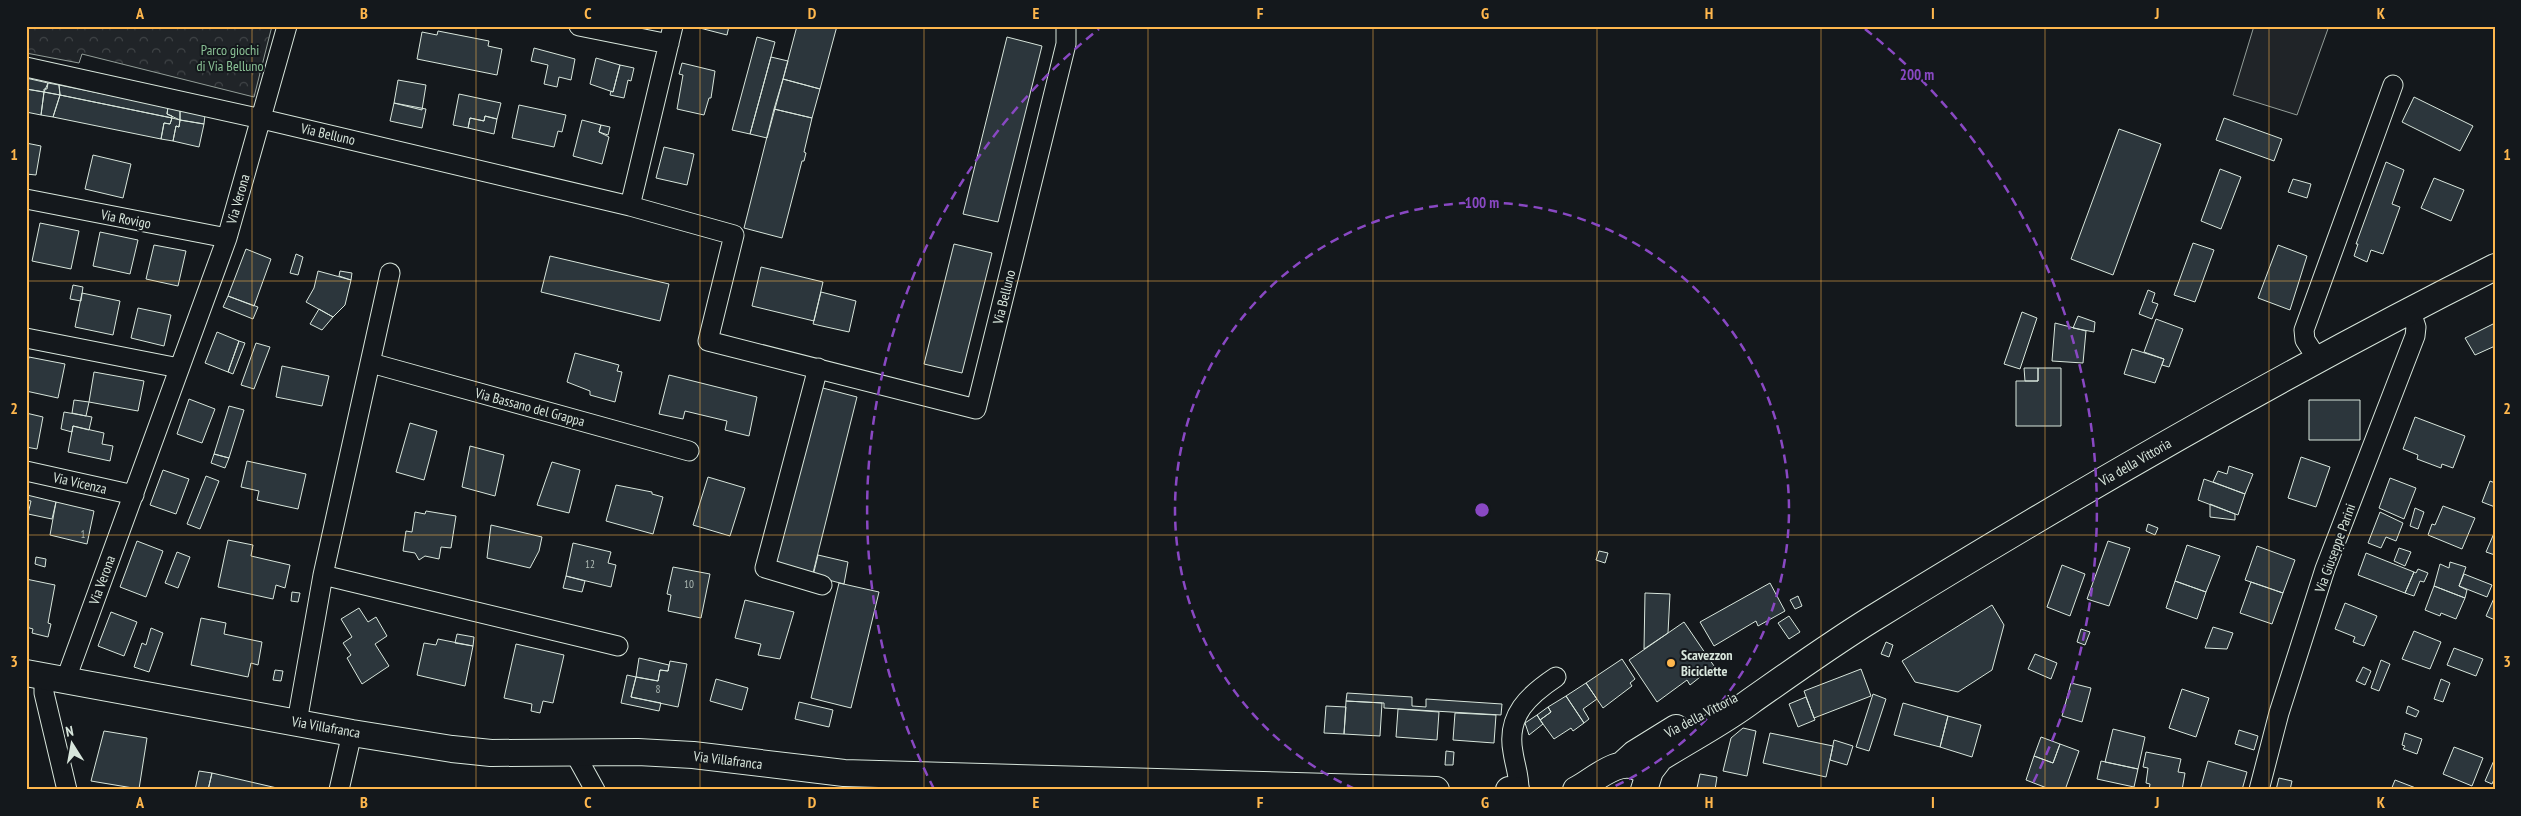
<svg xmlns="http://www.w3.org/2000/svg" width="2521" height="816" font-family="'PT Sans Narrow',sans-serif">
<defs>
<pattern id="park-crowns" width="20" height="18" patternUnits="userSpaceOnUse" patternTransform="scale(1.25)"><rect width="20" height="18" fill="#202428"/><path d="M2 6a3 3 0 1 1 6 0M12 15a3 3 0 1 1 6 0" fill="none" stroke="#404447"/></pattern>
</defs>
<rect width="100%" height="100%" fill="#14181c"/>
<path fill="#202428" stroke="#939e99" d="M2254,26H2329L2297,115L2233,95Z"/>
<path fill="url(#park-crowns)" stroke="#939e99" d="M26,26H272L254,97L82,54L79,63L26,53Z"/>
<path fill="#2c363c" stroke="#d8e6dc" d="M692,26H729L727,35Z
M797,26H837L820,89L783,79Z
M438,31L489,41L488,46L502,49L497,75L417,59L422,32L437,35Z
M757,37L775,42L750,134L732,130Z
M1007,37L1042,46L998,222L963,214Z
M534,48L575,59L571,80L559,77L557,87L544,84L548,65L531,61Z
M771,57L788,61L767,138L750,134Z
M596,58L620,65L613,92L590,84Z
M682,63L715,71L711,98H709L704,115L677,109L683,75L679,74Z
M620,65L634,68L631,81L628,80L624,98L610,95L611,91L613,92Z
M26,78L48,83L47,89H44V92L26,89Z
M783,79L820,89L812,118L774,109Z
M398,80L426,85L422,110L394,103Z
M48,83L59,85L60,95L44,92Z
M59,85L168,107L167,114L172,116V118L60,95Z
M26,89L44,92L41,115L26,112Z
M44,92L60,95L53,117L41,115Z
M459,94L501,103L497,119L485,116L484,121L470,118L468,128L453,125Z
M60,95L172,118L170,124L164,123L161,139L53,117Z
M2414,97L2473,126L2460,151L2402,122Z
M394,103L426,109L422,128L390,121Z
M519,105L566,115L562,132L558,131L554,147L512,138Z
M168,107L180,110V120L167,114Z
M774,109L812,118L804,152L806,153L804,161H802L782,238L744,228Z
M180,110L205,115L204,124L180,120Z
M485,116L497,119L494,134L468,128L470,118L484,121Z
M172,118L180,120L179,127L176,126L173,141L161,139L164,123L170,124Z
M2224,118L2282,139L2274,161L2216,140Z
M180,120L204,124L199,147L173,141L176,126L179,127Z
M582,120L601,125L599,132L609,137L602,164L573,156Z
M601,125L610,127L608,135L599,132Z
M2119,129L2161,144L2113,275L2071,259Z
M26,143L41,146L36,175L26,174Z
M664,147L694,154L687,185L656,178Z
M93,155L131,164L123,198L85,189Z
M2386,162L2404,170L2392,204L2400,207L2383,254L2371,250L2367,262L2354,256L2358,244H2356Z
M2220,169L2241,177L2221,229L2201,221Z
M2434,178L2464,190L2451,221L2421,208Z
M2293,179L2311,184L2307,198L2288,192Z
M40,223L79,231L71,269L32,261Z
M100,232L138,240L130,274L93,266Z
M2193,243L2214,250L2195,302L2174,295Z
M954,244L992,253L962,373L924,364Z
M154,245L186,251L178,286L146,279Z
M2278,245L2307,256L2290,310L2258,298Z
M246,249L271,259L254,306L228,296Z
M296,254L303,257L298,275L290,273Z
M550,256L669,284L660,321L541,292Z
M761,267L823,282L814,321L752,306Z
M318,271L351,280L345,305L333,317L306,302L314,288Z
M340,271L352,273L351,280L339,276Z
M73,285L83,287L81,301L70,299Z
M2148,290L2155,293L2152,302L2158,304L2152,319L2139,314Z
M821,292L856,301L849,332L813,324Z
M82,293L120,301L113,335L75,327Z
M228,296L258,307L253,319L223,307Z
M138,308L171,315L164,346L131,338Z
M319,309L333,317L322,330L310,324Z
M2022,312L2037,318L2020,369L2004,364Z
M2078,316L2095,322L2094,332L2073,328Z
M2156,319L2183,329L2169,367L2162,365L2164,359L2144,352Z
M2055,323L2086,331L2083,363L2052,361Z
M2495,323V346L2475,355L2465,338Z
M217,332L239,341L228,372L205,363Z
M239,341L245,343L233,374L228,372Z
M256,343L270,347L254,389L241,385Z
M2132,349L2164,359L2155,383L2124,374Z
M575,353L619,365L617,371L622,372L615,402L590,395V391L567,382Z
M29,357L65,364L58,398L26,391V371Z
M282,366L329,376L322,406L276,397Z
M2024,368H2038V381H2025Z
M2038,368H2061V426H2016V381H2038Z
M94,372L144,381L138,411L89,402Z
M669,375L757,397L749,436L725,430L727,421L685,411L683,419L659,414Z
M819,387L857,397L813,573L774,563Z
M189,399L215,409L202,443L177,434Z
M74,400L89,402L86,416L72,413Z
M2309,400H2360V440H2309Z
M229,406L244,410L229,458L214,454Z
M64,412L92,417L89,430L73,426L72,432L61,429Z
M26,413L43,417L37,449L26,447Z
M2415,417L2465,436L2453,468L2442,464L2441,468L2417,459L2418,455L2403,449Z
M410,423L437,431L424,480L396,472Z
M73,426L104,433L102,444L113,446L110,461L68,452Z
M470,446L504,455L495,496L462,487Z
M214,454L229,458L225,468L211,463Z
M2301,457L2330,467L2316,507L2288,498Z
M247,461L306,474L298,509L257,500L259,491L241,487Z
M552,462L580,470L569,513L537,505Z
M2229,466L2253,474L2245,494L2213,482L2218,471L2227,474Z
M163,470L189,479L176,514L150,505Z
M206,476L219,481L200,529L187,524Z
M708,477L745,488L730,536L693,525Z
M2390,478L2416,488L2404,519L2379,508Z
M2204,479L2245,494L2238,515L2198,500Z
M2490,481L2495,483V507L2482,502Z
M616,485L652,492V494L663,497L653,534L606,521Z
M27,495L56,502L52,519L28,514L31,501L26,500Z
M56,502L94,511L87,544L50,535Z
M2210,504L2235,514V520L2210,517Z
M2443,506L2475,518L2462,549L2428,535L2432,524L2435,525Z
M2415,508L2424,512L2418,529L2410,526Z
M426,511L456,516L451,548L441,547L439,559L425,556L419,560L415,553L403,551L406,531L412,532L415,512L425,514Z
M2380,512L2403,523L2396,541L2386,537L2381,548L2368,543Z
M2148,524L2158,528L2155,535L2146,531Z
M491,525L542,537L539,551L530,568L487,558Z
M2495,531V555L2486,552Z
M228,540L253,545L251,556L290,565L285,588L276,585L273,599L218,587Z
M137,541L163,551L146,597L120,587Z
M2108,541L2130,548L2109,606L2087,599Z
M573,543L611,552L608,563L616,565L611,587L566,576Z
M2187,545L2220,556L2206,592L2175,581Z
M2257,546L2295,560L2283,593L2245,580Z
M2399,548L2411,552L2405,566L2394,561Z
M1599,551L1608,553L1605,563L1596,560Z
M177,552L190,557L178,588L165,583Z
M2366,553L2414,572L2405,593L2358,575Z
M818,555L848,562L844,584L813,576Z
M36,557L46,559L45,567L35,564Z
M2450,562L2466,567L2459,586L2467,590L2465,598L2434,586L2440,564L2449,568Z
M2062,565L2085,574L2070,616L2047,607Z
M673,567L710,574L701,618L668,611L671,595L667,594Z
M2418,569L2428,573L2424,582L2420,581L2414,596L2405,593L2414,572L2416,573Z
M2464,574L2492,585L2487,597L2459,586Z
M566,576L585,581L582,592L563,588Z
M26,579L55,585L48,623L51,624L48,637L32,633L33,629L26,627Z
M2175,581L2206,592L2197,619L2166,608Z
M2251,582L2283,593L2272,624L2240,613Z
M839,583L879,592L851,708L811,698Z
M1770,583L1785,611L1758,626L1756,621L1714,646L1700,622Z
M2434,586L2465,598L2456,619L2441,613L2440,616L2425,610Z
M292,592L300,593L298,602L291,601Z
M1645,593L1670,594L1668,633L1644,649Z
M1798,596L1802,606L1795,609L1790,600Z
M2495,596V620L2486,616Z
M745,600L794,612L780,659L758,655L761,644L735,638Z
M2345,603L2377,616L2364,646L2353,642L2355,637L2335,629Z
M1992,605L2004,625L1992,670L1958,692L1915,682L1902,661Z
M359,608L368,622L376,617L387,636L375,644L389,666L362,684L347,658L351,655L343,643L352,637L341,619Z
M111,612L137,622L124,656L98,646Z
M1789,616L1800,632L1789,639L1778,623Z
M201,618L226,623L224,634L262,642L258,665L251,663L248,677L191,665Z
M1684,622L1714,666L1690,685L1687,680L1657,702L1629,660Z
M2213,627L2233,633L2227,649L2205,648Z
M151,628L163,633L149,672L134,667L142,643L146,645Z
M2081,629L2090,632L2085,645L2077,642Z
M2414,631L2441,642L2430,669L2402,659Z
M457,634L474,637L473,646L455,643Z
M438,639L473,646L465,686L417,675L424,643L436,645Z
M1886,642L1893,645L1889,657L1881,654Z
M516,644L564,655L553,703L543,701L540,713L531,711L532,704L504,698Z
M2454,648L2483,659L2476,676L2447,665Z
M2035,654L2057,663L2051,679L2028,669Z
M639,658L669,665L668,671L660,670L658,681L636,677Z
M1622,659L1635,679L1630,683L1632,686L1603,708L1586,683Z
M2381,660L2390,664L2379,691L2371,688Z
M670,661L687,664L678,707L631,697L636,677L658,681L660,670L668,671Z
M2363,667L2371,671L2365,685L2356,681Z
M1861,669L1871,696L1814,718L1804,691Z
M275,670L283,671L281,681L273,680Z
M627,675L636,677L631,697L661,703L659,711L621,703Z
M716,679L748,688L742,710L710,701Z
M2441,679L2450,683L2443,702L2434,699Z
M1586,683L1597,699L1583,709L1589,719L1584,723L1566,696Z
M2071,683L2091,688L2082,722L2062,716Z
M2182,689L2209,698L2196,737L2169,728Z
M1347,693L1412,697V706L1426,707V699L1502,704L1501,715L1384,708V703L1346,701Z
M1873,694L1886,699L1869,751L1856,747Z
M1566,696L1584,723L1573,731L1571,728L1554,739L1540,720L1551,712L1548,707Z
M1806,697L1815,720L1798,727L1789,704Z
M1346,701L1382,703L1380,736L1344,734Z
M799,702L833,710L829,727L795,719Z
M1903,703L1948,716L1940,747L1894,735Z
M1326,706L1346,707L1344,734L1324,733Z
M2408,706L2419,711L2416,717L2406,713Z
M1548,707L1551,712L1540,720L1537,715Z
M1398,709L1439,712L1437,740L1396,737Z
M1455,713L1496,715L1494,743L1453,740Z
M1537,715L1543,724L1529,735L1525,723Z
M1948,716L1981,725L1972,757L1940,747Z
M1743,728L1756,731L1747,776L1723,771L1731,738Z
M2113,729L2145,737L2138,769L2105,762Z
M2239,730L2258,736L2254,750L2235,744Z
M104,731L147,738L139,789L91,781Z
M1770,733L1833,746L1826,777L1763,763Z
M2405,733L2422,739L2417,754L2403,749L2405,746L2402,745Z
M2041,737L2060,744L2053,763L2034,756Z
M1834,740L1853,746L1847,765L1830,760Z
M2060,744L2079,751L2065,790H2052L2026,780L2034,756L2053,763Z
M2454,747L2483,758L2472,786L2443,774Z
M1446,751L1454,752L1453,765H1445Z
M2146,752L2181,759L2178,772L2185,773L2182,790H2149L2150,784L2146,783L2148,768L2143,767Z
M2495,758V777L2492,784L2485,781Z
M2101,761L2138,769L2134,787L2097,779Z
M2208,761L2247,772L2242,790H2200Z
M199,771L212,773L208,790H195Z
M212,773L277,788L276,790H208Z
M1700,774L1717,777L1715,790L1697,788Z
M2279,778L2292,781L2290,790H2276Z
M2395,780L2421,790H2391Z"/>
<g fill="none" stroke-linecap="round" stroke-linejoin="round">
<g stroke="#d8e6dc" stroke-width="21">
<path id="street" d="M579,26L669,44
M26,67L262,119L630,206L673,26
M26,199L227,238
M630,206L734,235L708,341L976,409L1066,44V26
M26,338L179,368
M2318,360L2305,340L2304,330L2393,85
M371,363L689,451
M818,368L765,568L822,585
M26,471L134,495
M323,575L618,646
M44,676V693L67,790
M66,679L227,238L287,26
M297,722L323,575L390,273
M574,752L595,790
M339,790L352,733
M1519,790C1519,774 1515,766 1513,752C1506,715 1529,695 1556,677
M2259,790L2279,713L2325,569L2415,336L2416,327L2410,309"/>
</g>
<g stroke="#d8e6dc" stroke-width="28">
<path id="secondary" d="M26,673L352,733L452,749L491,753L638,752L693,755L844,773L1436,790
M1623,764L1634,754L1676,728
M1509,790H1516
M1576,790C1594,781 1618,756 1639,768
M1644,790L1650,771L1660,758C1690,739 1723,722 1751,701C1791,673 1830,645 1872,619C2075,494 2282,374 2495,267"/>
</g>
<use href="#street" stroke="#14181c" stroke-width="19"/>
<use href="#secondary" stroke="#14181c" stroke-width="26"/>
</g>
<path fill="none" stroke="#ffb74d" stroke-width="1" stroke-opacity="0.55" d="M252,26V790M476,26V790M700,26V790M924,26V790M1148,26V790M1373,26V790M1597,26V790M1821,26V790M2045,26V790M2269,26V790M26,281H2495M26,535H2495"/>
<g fill="none" stroke="#8948c3" stroke-width="2.5" stroke-dasharray="9 6">
<path d="M1355 789A307 307 0 1 1 1609 789"/>
<path d="M934 789A615 615 0 0 1 1099 29M1865 29A615 615 0 0 1 2030 789"/>
</g>
<circle fill="#ffb74d" stroke="#14181c" stroke-width="2" cx="1671" cy="663" r="5"/>
<g text-anchor="middle" dominant-baseline="central" stroke-width="4" stroke-linejoin="round" paint-order="stroke">
<g font-size="11" fill="#adbab4">
<text x="83" y="534">1</text>
<text x="590" y="564">12</text>
<text x="689" y="584">10</text>
<text x="658" y="689">8</text>
</g>
<g font-size="14" fill="#8ac095" stroke="#14181c">
<text x="230" y="50">Parco giochi<tspan x="230" dy="16">di Via Belluno</tspan></text>
</g>
<g font-size="14" fill="#d8e6dc" stroke="#14181c">
<text transform="translate(328 134) rotate(13)">Via Belluno</text>
<text transform="translate(238 199) rotate(-74)">Via Verona</text>
<text transform="translate(126 219) rotate(11)">Via Rovigo</text>
<text transform="translate(1004 297) rotate(-76)">Via Belluno</text>
<text transform="translate(530 407) rotate(15)">Via Bassano del Grappa</text>
<text transform="translate(2135 462) rotate(-30)">Via della Vittoria</text>
<text transform="translate(80 483) rotate(13)">Via Vicenza</text>
<text transform="translate(2335 548) rotate(-70)">Via Giuseppe Parini</text>
<text transform="translate(102 580) rotate(-70)">Via Verona</text>
<text transform="translate(1701 715) rotate(-28)">Via della Vittoria</text>
<text transform="translate(326 727) rotate(10)">Via Villafranca</text>
<text transform="translate(728 760) rotate(7)">Via Villafranca</text>
</g>
<g font-size="14" font-weight="bold" fill="#d8e6dc" stroke="#14181c" text-anchor="start">
<text x="1681" y="655">Scavezzon<tspan x="1681" dy="16">Biciclette</tspan></text>
</g>
</g>
<circle cx="1482" cy="510" r="8" fill="#8948c3" stroke="#14181c" stroke-width="2.5"/>
<g font-size="15" text-anchor="middle" font-weight="bold" fill="#8948c3" stroke="#14181c" stroke-width="4" stroke-linejoin="round" paint-order="stroke">
<text x="1917" y="80">200 m</text>
<text x="1482" y="208">100 m</text>
</g>
<rect width="2521" height="816" fill="none" stroke="#14181c" stroke-width="55"/>
<g transform="translate(72 744) rotate(349)" stroke="#14181c" stroke-width="4" paint-order="stroke">
<path d="M0-4L9 19L0 12L-9 19Z" fill="#d8e6dc"/>
<text y="-8" font-size="14" font-weight="bold" text-anchor="middle" fill="#d8e6dc">N</text>
</g>
<rect x="28" y="28" width="2466" height="760" fill="none" stroke="#ffb74d" stroke-width="2"/>
<g font-size="16" text-anchor="middle" font-weight="bold" fill="#ffb74d">
<text x="140" y="19">A</text>
<text x="364" y="19">B</text>
<text x="588" y="19">C</text>
<text x="812" y="19">D</text>
<text x="1036" y="19">E</text>
<text x="1260" y="19">F</text>
<text x="1485" y="19">G</text>
<text x="1709" y="19">H</text>
<text x="1933" y="19">I</text>
<text x="2157" y="19">J</text>
<text x="2381" y="19">K</text>
<text x="14" y="160">1</text>
<text x="2507" y="160">1</text>
<text x="14" y="414">2</text>
<text x="2507" y="414">2</text>
<text x="14" y="667">3</text>
<text x="2507" y="667">3</text>
<text x="140" y="808">A</text>
<text x="364" y="808">B</text>
<text x="588" y="808">C</text>
<text x="812" y="808">D</text>
<text x="1036" y="808">E</text>
<text x="1260" y="808">F</text>
<text x="1485" y="808">G</text>
<text x="1709" y="808">H</text>
<text x="1933" y="808">I</text>
<text x="2157" y="808">J</text>
<text x="2381" y="808">K</text>
</g>
</svg>
